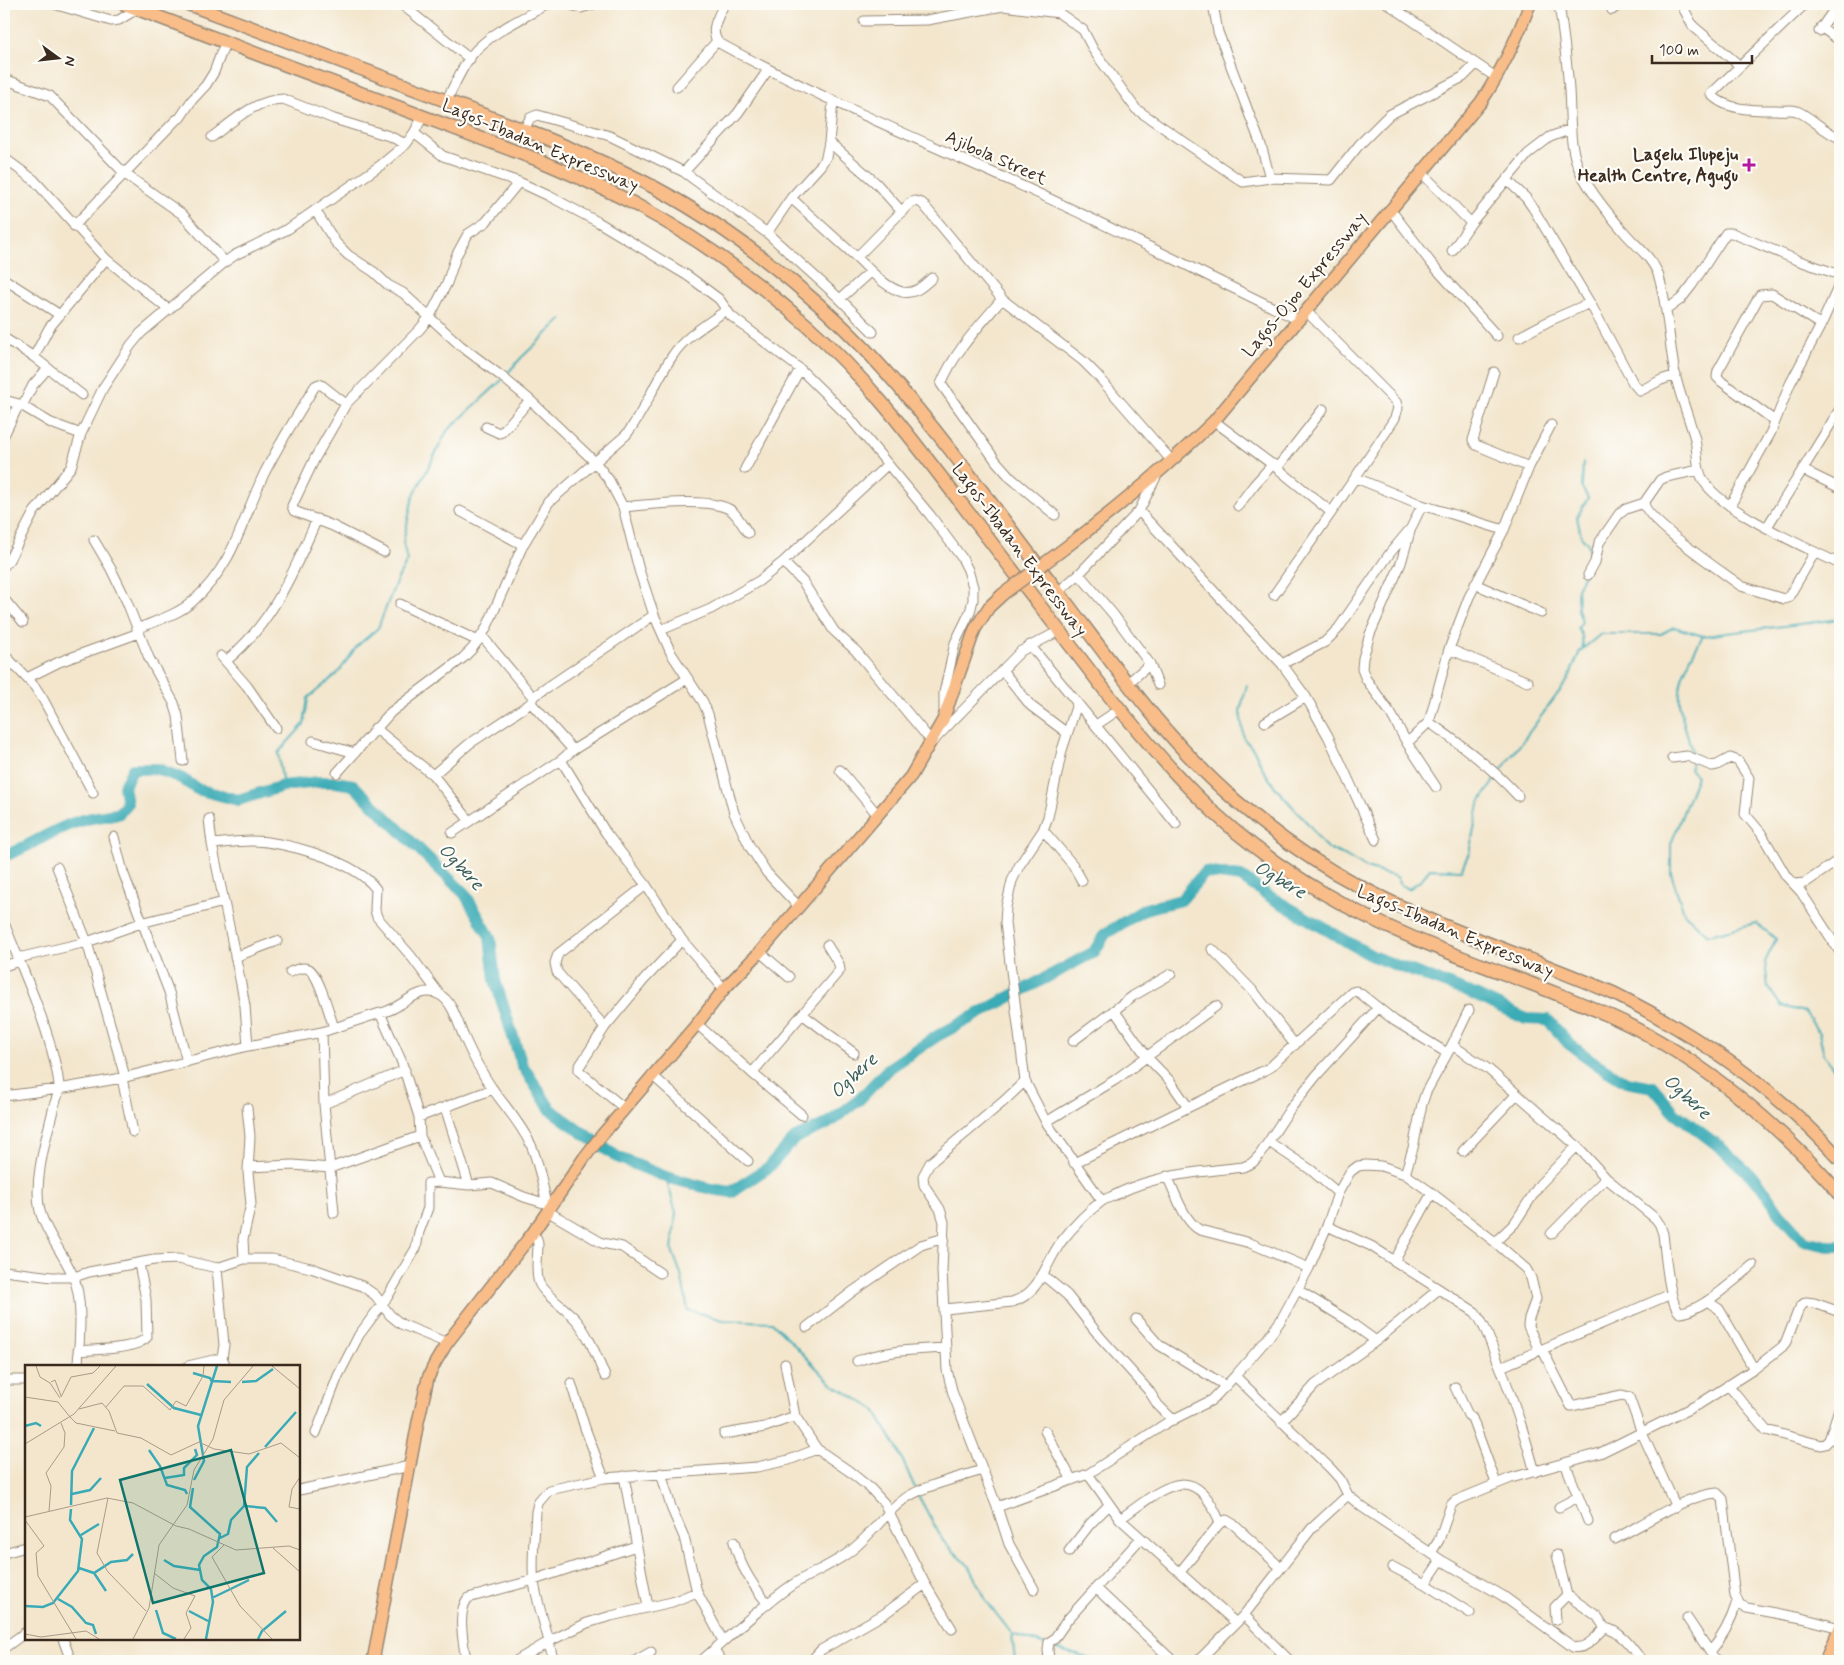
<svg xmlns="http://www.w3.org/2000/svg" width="1844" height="1665" font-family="Mynerve,sans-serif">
<rect width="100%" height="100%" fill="#fdfcf7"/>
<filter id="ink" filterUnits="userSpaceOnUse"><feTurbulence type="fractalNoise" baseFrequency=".02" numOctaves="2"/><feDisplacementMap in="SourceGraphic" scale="10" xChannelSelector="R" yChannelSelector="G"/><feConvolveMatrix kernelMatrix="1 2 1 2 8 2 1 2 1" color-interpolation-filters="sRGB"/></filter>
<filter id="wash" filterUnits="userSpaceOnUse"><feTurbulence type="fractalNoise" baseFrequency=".0096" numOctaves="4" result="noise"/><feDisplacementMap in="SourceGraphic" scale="20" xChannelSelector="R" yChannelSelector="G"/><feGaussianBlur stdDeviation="1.12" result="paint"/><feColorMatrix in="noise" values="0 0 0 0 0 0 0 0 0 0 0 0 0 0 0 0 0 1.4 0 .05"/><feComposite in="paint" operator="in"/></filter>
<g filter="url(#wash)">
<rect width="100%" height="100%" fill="#f3e6cd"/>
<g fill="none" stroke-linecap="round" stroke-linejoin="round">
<path stroke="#3aabb6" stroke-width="2" d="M505,376L521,358L562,319
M1583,462L1582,488L1588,498L1577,517L1581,536L1588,544L1591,558L1577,589L1578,609L1582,622L1578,628L1582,636L1583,648
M1247,685L1240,711L1244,739L1254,750L1264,771L1275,787L1310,826L1325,847L1346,856L1366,868L1397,877L1401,885L1409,889L1420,881L1430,869L1461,870L1469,853L1479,804L1495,779
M1692,754C1690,741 1685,729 1682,716C1674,682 1687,664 1703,636
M1692,761L1690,769L1697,776L1671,844V873L1684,913L1708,935L1756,923L1776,939L1765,962L1768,987L1781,1006L1805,1012L1819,1033L1824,1054L1840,1079
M1499,773L1568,680L1580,651L1601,634H1661L1674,627L1703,636L1840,619
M283,786L278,753L304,724L308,698L338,673L357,646L378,628L396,582L407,561L403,542L413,497L447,431L502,380
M666,1177L676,1213L672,1250L681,1274L688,1310L723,1320L772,1322L832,1384L874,1409L898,1450L915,1488
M918,1495L943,1541L968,1565L987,1602L1012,1634L1046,1645
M1012,1634L1015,1661
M1050,1647L1098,1661"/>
<path stroke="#3aabb6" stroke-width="12" d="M4,856C26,848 43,836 64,827C80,819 100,816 118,814L127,804L124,786L133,769H158L181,778L197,789L238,800L283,786L318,782H335L353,785L465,894L490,937L495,980L522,1065L551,1110L617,1157L666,1177L711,1189L731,1192L769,1167L795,1138L827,1124L859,1100L888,1069L937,1036L1094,952L1105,934L1145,909L1181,900L1205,872L1241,877L1272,898L1372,956L1473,994L1526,1019L1548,1020L1569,1044L1598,1065L1626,1082L1653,1087L1675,1113L1720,1147L1759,1183L1780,1214L1804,1241L1828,1246H1840"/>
</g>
</g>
<g filter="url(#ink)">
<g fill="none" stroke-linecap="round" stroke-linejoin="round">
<g stroke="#978876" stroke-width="11">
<path id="minor" d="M54,4L111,21L119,20L137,9
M401,4L470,59
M568,4L581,8L594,4
M724,4C719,16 708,31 719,43C813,95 911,136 1009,180C1107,224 1202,274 1299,320
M1213,4L1218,32L1261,145L1270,178
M1388,4L1497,78
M1559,4C1563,32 1567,61 1569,90C1571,118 1568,150 1582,175C1591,192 1612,218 1625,233C1637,247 1654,259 1659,277C1668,309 1669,342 1675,374C1680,396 1689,418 1695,439C1698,454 1696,471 1705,483C1725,512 1807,548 1840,564
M1681,4L1693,26L1740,66
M1805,4L1711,94C1725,111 1757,110 1777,110C1783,111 1791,109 1797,111C1811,117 1824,132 1840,138
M1612,10L1620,4
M864,21L927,20L1003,6L1059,13L1083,30L1094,51L1136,109L1243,182L1270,178L1331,180L1359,145L1389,115L1463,77L1476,64
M1821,27L1840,41
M1819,31L1838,4
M4,79L50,96L125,174L182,214L225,262
M677,87L717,41
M446,101C456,83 464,61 479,47C498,29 525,17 548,4
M524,130L530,118L537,115L610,136L684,172L767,233L840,299L873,332
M414,133L443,156L519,182L549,196L598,222L688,276L719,299L731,316L800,369L848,416L930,515L962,558L968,570L973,587V600L970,612L955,643L944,693V710
M212,137C233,121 255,100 283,99L334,119L389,136L406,144
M829,142L876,183L902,212
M4,158L34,180L106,259L169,310
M684,172L738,113L768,70
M1421,172L1471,223
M1507,180L1526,198L1533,208L1590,303L1633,383L1640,391L1661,380L1676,375
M791,198C812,217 833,236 854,255C869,268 882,286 902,292C915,295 924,285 932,278
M1390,209L1431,263L1497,336
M315,210L336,243L348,255L374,272L388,285L403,293L461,346L501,376L530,400L595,462L609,480L623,507L639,570L654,615L671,653L703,702L708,714L734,813L750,847L767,873L799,907
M74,226L176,120L180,118L192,100L206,85L214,72L225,43
M767,233L791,198L820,166L826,157L829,142L833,102
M1452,251L1471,223L1528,154L1550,137L1571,129
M857,257L910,203L915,201L922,203L1002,299L1083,361L1097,375L1171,460
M4,279L60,315
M840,299L870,272
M1002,299C980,325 954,352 941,384L996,461L1011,478L1055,515
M1666,310L1681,299L1692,285L1726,233H1732L1797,260L1840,275
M1519,337L1551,320L1590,303
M4,338L34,357L82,395
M34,357L49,328L106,259
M1494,372L1473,440L1476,445L1529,467
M4,400L19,404L51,423L81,434
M22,406L33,385L48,368
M1214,421L1277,468L1331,512
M1775,421L1722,382L1717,377L1718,371L1760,295L1772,294L1821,325
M486,427L499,433L502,432L530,400
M4,435L19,404
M1277,468L1323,409
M745,469L800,369
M1803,470L1840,488
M1356,478L1422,505L1504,530
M1644,503C1646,521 1724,573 1741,586L1784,599L1788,598L1815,552
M1238,506L1254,485L1273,464
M1730,506L1771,432L1790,384L1821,325L1840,283
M623,507C648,505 712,496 732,511C738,516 743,526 748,533
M460,511L523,545
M1139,511L1282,664L1306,697L1328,736L1344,770L1376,840
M1767,527L1840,409
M1411,528L1401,563L1370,634L1363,658L1362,669L1366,679L1391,714L1407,743L1436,787
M94,540L111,569L127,602L149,658L174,703L178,716L183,761
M384,552L333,526L294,511L292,506L315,458L346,404L419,330L429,318L447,283L456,256L468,234L486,222L519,182
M783,562L803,582L834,631L856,651L932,742L1021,651L1059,631
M4,566L9,560L34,512L71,467L81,434L103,388L131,345L141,333L225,262L235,255L288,229L381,165L406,144L414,133L423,116
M1079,574L1113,614L1150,664L1158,685
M1588,575L1595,562L1599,543L1619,514L1626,509L1644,503L1660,480L1666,477L1699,470
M1475,584L1541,613
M1058,592L1079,574L1139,511L1157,475
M1274,595C1315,536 1356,478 1395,418L1398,408L1396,402L1306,311
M4,599L23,622
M400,604L478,641
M137,629C155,621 177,615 192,602C234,565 241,523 263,476C278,445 297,416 315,386L319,384L323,386L346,404
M661,630L711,609L759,581L783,562L888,464
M482,636L533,697
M1030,645L1176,824
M1449,649L1528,682
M4,654L35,687L43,699L93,793
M221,656L247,686L276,728
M226,661C272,624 294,571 317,519
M1282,664L1325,642L1338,629L1390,553L1411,528L1422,505
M1002,670L1031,706L1067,733
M27,678L59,662L139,633
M1128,683L1150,664
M531,703L573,750
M1077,704L1062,750L1048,817L1043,830L1019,866L1012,881L1006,907L1005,923L1025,1081L1046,1122L1102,1201
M1265,722L1306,697
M1429,722C1461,745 1492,767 1518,796
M1096,725L1120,709
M375,728L433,775L469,820
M313,741L355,753
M1407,743L1429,722L1449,649L1469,597L1504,530L1529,467L1551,425
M1672,758L1687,756L1712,766L1717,765L1730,758L1738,761L1749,778L1745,814L1761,833L1786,876L1801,892L1840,952
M561,760L606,833L646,885L682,940L724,989
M840,770L877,814
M337,773L391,712L463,658L472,649L486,629L523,545L549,502L626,435C645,411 655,381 673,355C685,336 708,324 726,310
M433,775L469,744L531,703L533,697L654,615
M209,819L212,844L241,984L245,1006L248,1046
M1043,830L1073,865L1082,881
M452,833L561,760L573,750L687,679
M114,837L123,872L169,992L187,1062
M212,844C225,843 238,841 251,841C284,841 356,861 376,889L375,910L377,917L411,956L440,995
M57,867L87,942L125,1077
M1795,884L1805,883L1840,859
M4,923C21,966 40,1007 52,1051C55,1063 59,1076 59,1088C59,1095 54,1103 53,1110C46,1139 33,1182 40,1211C46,1234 64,1254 73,1276C84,1300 79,1340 78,1366
M1212,949L1255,993L1295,1045
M760,952L789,977
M235,957L277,941
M18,958L87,942L141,923L224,902
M4,966L19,961
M290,972C295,970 303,966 309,969C319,975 330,1016 334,1028
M1114,1010L1147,1057L1170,1081L1188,1107
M380,1013L401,1060L419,1117L420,1136L439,1182
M802,1014L854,1053
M697,1024L752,1073L802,1115
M605,1027L557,972L555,963L558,954L646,885
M322,1032L324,1104L334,1213
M1073,1041L1133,996L1171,974
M1452,1045L1488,1069L1577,1146L1606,1178L1656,1219L1660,1225L1663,1234C1665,1250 1669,1305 1680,1313C1701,1311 1736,1279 1753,1265
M752,1073L840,970L839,964L827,945
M652,1075L748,1161
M122,1078L133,1132
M1025,1081L1004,1101L930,1163L923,1176L924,1185L940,1209L944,1222L942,1271L947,1370L953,1394L997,1507L1088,1474L1120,1519L1236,1623
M4,1096L59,1089L122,1078L248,1046L322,1032L380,1013C400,1011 418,983 440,995C453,1002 458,1024 464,1037C472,1055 481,1072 492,1088C506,1108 519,1121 531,1145C539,1163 542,1184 547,1204L551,1206
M324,1104L405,1070
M445,1107L469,1185
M624,1108L579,1071V1067L605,1027L644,980L682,940
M419,1117L493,1089
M1046,1122L1115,1080L1216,1006
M1269,1142L1311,1170L1338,1193
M1463,1151L1517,1094
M1074,1163L1269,1068L1352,992L1356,991L1361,994L1395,1021L1447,1053
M248,1167L293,1165L330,1168L420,1136
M1405,1174L1413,1148L1422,1104L1426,1092L1452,1045L1469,1010
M1167,1176C1175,1192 1184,1222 1200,1230L1250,1243L1309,1268
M547,1211L602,1243L622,1247L660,1273
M1327,1226L1371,1246L1475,1312C1485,1324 1489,1339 1495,1354C1511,1392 1524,1432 1535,1472
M532,1234L537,1239L538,1244C538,1256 535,1272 539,1283C545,1296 567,1309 577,1321C590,1337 597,1358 605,1376
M1551,1234L1606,1178
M1495,1242L1514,1224L1540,1184L1577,1146
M244,1259L243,1239L251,1204L248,1172L250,1136L247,1108
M1395,1260L1432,1193
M217,1268L224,1345L222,1358L226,1366
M4,1271L52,1277H74L89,1272L154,1260L178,1259L217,1268L244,1259H272L311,1268L362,1286L375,1295L390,1315L401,1324L447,1343
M1043,1275L1067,1295L1101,1338L1149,1391L1158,1405L1173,1420
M1298,1290L1347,1320L1376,1341
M1707,1301L1719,1309L1754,1369
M945,1309L1012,1302C1040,1294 1045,1264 1061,1242C1072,1228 1087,1212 1102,1201C1107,1198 1114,1196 1119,1193C1158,1174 1200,1172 1243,1167L1252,1163L1259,1156L1290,1109L1316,1076L1378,1008
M1136,1319L1159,1345L1226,1386
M807,1327L852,1292L921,1245L944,1238
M1542,1349L1571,1406L1622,1395L1629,1397L1642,1433L1676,1507
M78,1351C95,1349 137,1350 147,1337L146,1299L139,1264
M857,1361C885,1350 916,1350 946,1348
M785,1364L795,1416L817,1449L849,1471L871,1489L884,1503L925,1584L952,1629
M188,1366L222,1358
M1501,1367L1671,1294
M1235,1376L1330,1468L1340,1479L1348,1495L1362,1507L1441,1560L1503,1596L1573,1647C1587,1650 1596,1636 1605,1628C1621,1631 1633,1649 1642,1661
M4,1380H26
M571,1383L585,1428L604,1478
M1728,1385L1766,1430L1821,1445L1825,1444L1829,1440L1840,1406
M1455,1387L1468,1415L1472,1418L1496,1483
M1281,1422L1315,1385L1376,1341L1439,1289
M1045,1431L1072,1480
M316,1433L338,1376L359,1335L388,1296L416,1248L419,1232L428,1208V1183L439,1182L469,1185L492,1183L524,1197L547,1204
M724,1434L765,1427L795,1416
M1565,1463L1588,1521
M661,1473L671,1507L684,1537L697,1592L723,1641
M1088,1474L1168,1422L1212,1400L1235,1376L1268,1338L1281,1320L1309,1268L1327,1226L1338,1193L1350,1172L1358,1166L1366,1165L1381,1166L1405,1174L1432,1193L1495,1242L1526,1269L1531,1278L1536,1299L1529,1318L1528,1326L1539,1350
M624,1476L648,1607
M299,1490L410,1466
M997,1507L1009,1544L1034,1589
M1559,1507L1578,1497
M1120,1519C1160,1491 1194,1455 1220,1523
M1615,1539C1642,1525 1686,1495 1717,1493L1723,1499L1735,1596L1740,1605L1747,1608L1802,1618L1840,1628
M734,1542C740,1566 752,1584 767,1603
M1069,1551L1090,1524L1109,1505
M4,1553L26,1547
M1431,1553L1439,1540L1451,1505L1455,1501L1511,1478L1600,1453L1701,1403L1754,1369L1782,1347L1786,1342L1798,1311L1802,1305L1806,1302L1814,1303L1840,1312
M1557,1555L1567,1595L1597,1616L1605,1628
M1393,1567L1425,1584L1441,1560
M1180,1572L1219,1524L1226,1520L1233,1524L1280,1567
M1425,1584L1470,1613
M1097,1589L1173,1661
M1244,1615L1290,1661
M1687,1618L1710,1652
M1556,1620L1555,1607L1567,1595
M63,1639L71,1661
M4,1648L26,1632
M714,1650L722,1661
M466,1661C464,1643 456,1613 468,1598L534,1580L636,1546
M516,1661L550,1641L587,1623L611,1616L672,1602L697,1592
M553,1661C549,1634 538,1609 534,1582C531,1563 535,1532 536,1512L538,1503L549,1490L604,1478L757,1467L789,1460L817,1449
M635,1661L651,1652
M701,1661C731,1635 759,1608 792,1585C809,1574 828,1567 845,1555C868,1540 882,1516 903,1500C921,1486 959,1478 982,1470
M811,1661L821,1650L884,1614L925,1584
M1049,1661L1048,1649L1049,1642L1054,1639L1068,1619L1141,1538
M1198,1661L1244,1615L1312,1528L1348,1495
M1721,1661L1714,1658L1710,1652C1724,1636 1731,1621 1737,1602"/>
</g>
<g stroke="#978876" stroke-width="14">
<path id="major" d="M1061,551C1115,510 1166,468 1214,421L1481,102C1502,71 1517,38 1530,4
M373,1661L418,1422L428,1378L435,1363L447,1343L532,1234L584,1158L602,1135L697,1024L724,989L760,952L911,776L943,720L975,629L989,607L1003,594
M1825,1661L1840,1627
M1834,1661L1840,1647"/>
</g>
<g stroke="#978876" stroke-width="15">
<path id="highway" d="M124,4L541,161C574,175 607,189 638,206C700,239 757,281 809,327C869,380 916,444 964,507C1012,569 1059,631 1107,693C1135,728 1164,763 1196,795C1234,834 1279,867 1325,894C1391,933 1466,959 1537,986C1572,1000 1608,1013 1641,1031C1717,1072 1783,1130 1840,1194
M188,4L548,139C596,159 643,179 687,206C756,248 833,311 886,372C948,442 1002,519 1059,593C1114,665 1167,742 1236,801C1273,833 1313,862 1357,885C1439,929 1530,957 1615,994C1699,1036 1777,1089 1840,1159"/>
</g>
<use href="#minor" stroke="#fff" stroke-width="9"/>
<use href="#major" stroke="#f8bd89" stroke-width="11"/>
<use href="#highway" stroke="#f8bd89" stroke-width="12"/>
<g stroke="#978876" stroke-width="14" stroke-linecap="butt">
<path id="major-bridge" d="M1003,594L1061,551"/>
</g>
<use href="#major-bridge" stroke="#f8bd89" stroke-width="11"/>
</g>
</g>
<path fill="#b5179e" stroke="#fdfcf7" stroke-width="2" d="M1746.5 157.5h5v5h5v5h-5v5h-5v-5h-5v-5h5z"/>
<g text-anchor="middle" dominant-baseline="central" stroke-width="4.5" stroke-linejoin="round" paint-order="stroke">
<g font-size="18" fill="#3b2a1e" stroke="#fdfcf7">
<text transform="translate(540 146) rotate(23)">Lagos-Ibadan Expressway</text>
<text transform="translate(996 158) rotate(24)">Ajibola Street</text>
<text transform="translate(1305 285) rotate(-50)">Lagos-Ojoo Expressway</text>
<text transform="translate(1019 550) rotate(53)">Lagos-Ibadan Expressway</text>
<text transform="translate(1455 932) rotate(23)">Lagos-Ibadan Expressway</text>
</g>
<g font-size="18" font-weight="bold" fill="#3b2a1e" stroke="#fdfcf7" text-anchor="end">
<text x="1738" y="155">Lagelu Ilupeju<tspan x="1738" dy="21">Health Centre, Agugu</tspan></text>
</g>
<g font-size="19" font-style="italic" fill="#3b5e5b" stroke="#fdfcf7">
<text transform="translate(461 867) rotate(47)">Ogbere</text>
<text transform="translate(1280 880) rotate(30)">Ogbere</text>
<text transform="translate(854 1076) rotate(-43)">Ogbere</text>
<text transform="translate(1687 1097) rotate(42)">Ogbere</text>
</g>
</g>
<g transform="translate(25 1365)">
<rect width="275" height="275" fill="#f3e6cd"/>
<path fill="none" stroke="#3aabb6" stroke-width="2.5" d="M168,8L185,13L187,17M188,16L206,17M217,17L231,16L248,4M122,19L149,43L176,50M0,61L11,58L16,61M240,82L271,47M124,85L135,101L142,120L160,125L162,129M140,113L159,110V103L172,90L170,84M169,115L179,96L173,61L192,1M168,123L165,142L195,169L192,182L179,191L174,200L177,215L186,224L188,237L181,274M47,129L65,125L76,113M46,140L47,106L69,63M220,141L240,143L252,157M56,170L74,159M195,173L203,169L206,155L219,141L222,102L234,88M139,195L149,201L175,205M54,203L69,208L86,197L102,195L108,189M69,208L81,226M187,233L224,215M33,234L47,242L61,258L68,260L71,269M0,241L18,242L28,238L53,206L57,174L45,155L46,144M131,245L138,268L151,274M164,246L183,256M233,274L237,266L261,246"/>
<path fill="none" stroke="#a99b87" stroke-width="1" d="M11,1L15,12L25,18M247,1L275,24M26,17L30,15L36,31M25,18L35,33M0,32L33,37L45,52M36,32L46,12L68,8L75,1M81,42L99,21H118L145,45L151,36L161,41L178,11L179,1M54,44L77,38L84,46L92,68L116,73L146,90L174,77L189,84L224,89L256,78L275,93M45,52L51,58L90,66M0,79L49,49L91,1M275,112L267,124L264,142L275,144M83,133L72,188L83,207L121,246M24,146L26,121L21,108L39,82L40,68L36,58M0,152L82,133L108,138L151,161L164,164L211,185L264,181L275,185M0,155L19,181L11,188L13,211L51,274M199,180L187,192L215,241L247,274M248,183L275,207M129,208L148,223L170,231L161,248L166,263L159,274M0,269L16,272L61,266L74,274M108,274L124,243L134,180L162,140L169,105L188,74L199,35L228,1"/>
<path fill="#0f766e" fill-opacity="0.15" stroke="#0f766e" stroke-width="2.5" d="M206,85L239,208L128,238L95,115Z"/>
<rect width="275" height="275" fill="none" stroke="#3b2a1e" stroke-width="2.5"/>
</g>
<rect width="1844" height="1665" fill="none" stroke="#fdfcf7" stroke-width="20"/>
<g transform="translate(58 58) rotate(105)" stroke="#fdfcf7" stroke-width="4" paint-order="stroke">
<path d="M0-4L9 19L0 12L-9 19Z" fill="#3b2a1e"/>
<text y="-8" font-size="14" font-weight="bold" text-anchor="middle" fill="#3b2a1e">N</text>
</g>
<path d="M1652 55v8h100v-8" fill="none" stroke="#3b2a1e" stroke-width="2.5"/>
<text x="1659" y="55" font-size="15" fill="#3b2a1e" stroke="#fdfcf7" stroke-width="4" paint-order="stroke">100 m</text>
</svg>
